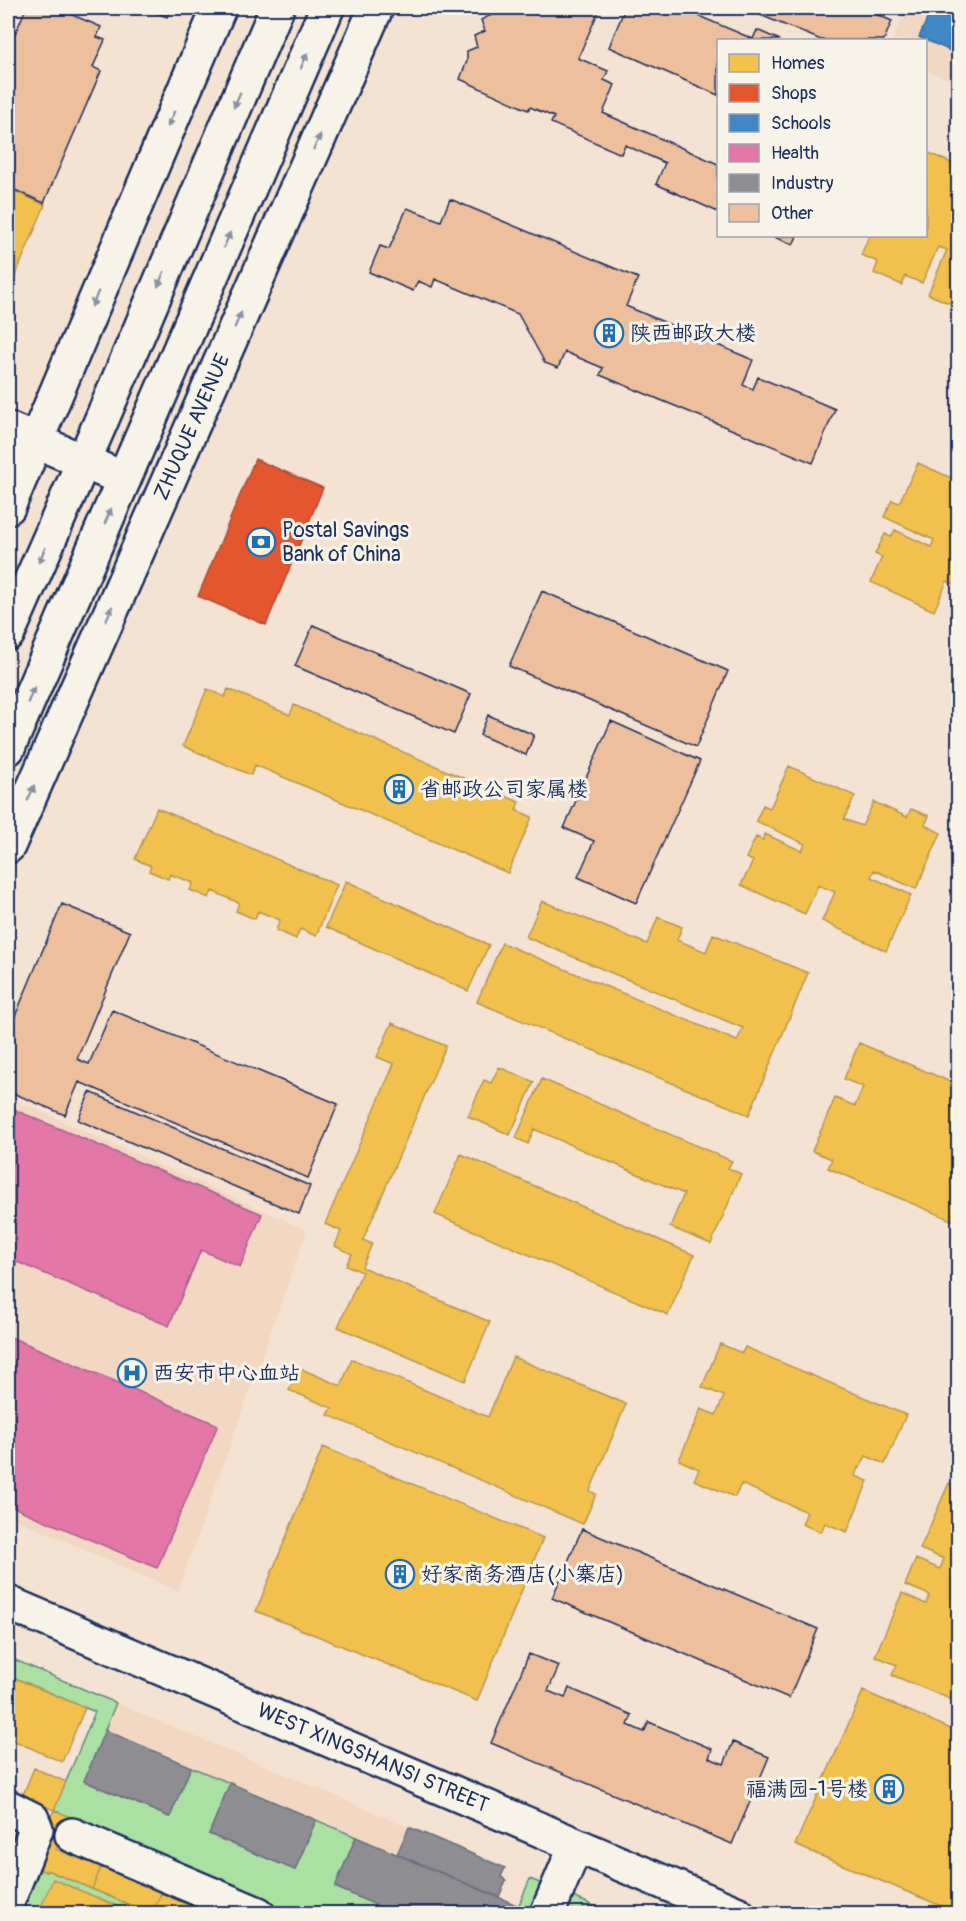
<svg xmlns="http://www.w3.org/2000/svg" width="966" height="1921" font-family="Pangolin,'LXGW WenKai TC',sans-serif">
<rect width="100%" height="100%" fill="#f4e3d2"/>
<filter id="ink" filterUnits="userSpaceOnUse"><feTurbulence type="fractalNoise" baseFrequency=".0167" numOctaves="2"/><feDisplacementMap in="SourceGraphic" scale="12" xChannelSelector="R" yChannelSelector="G"/><feConvolveMatrix kernelMatrix="1 2 1 2 8 2 1 2 1" color-interpolation-filters="sRGB"/></filter>
<g filter="url(#ink)">
<path fill="#f2d8c2" d="M908,8H958V84L926,70V40H892Z
M8,1097L307,1230L178,1591L8,1516Z
M116,1703L409,1827L397,1854L105,1730Z"/>
<path fill="#abe0a3" stroke="#638880" stroke-width="1.5" d="M8,1657L116,1703L84,1781L169,1817L191,1767L230,1783L209,1834L295,1870L316,1820L356,1837L335,1887L396,1913H284L68,1822L69,1817L54,1810L95,1712L8,1675Z
M30,1865L46,1872L47,1870L149,1913L10,1914Z
M530,1879L547,1886L536,1913L515,1914Z
M566,1894L609,1912L608,1914H558Z"/>
<path fill="#f2c14e" stroke="#b29553" stroke-width="1.5" d="M929,153L958,166V307L928,294L947,250L938,247L922,283L905,276L902,285L874,273L878,262L861,255L869,236H926V156L927,157Z
M8,188L45,205L8,293Z
M918,463L958,481V586L947,581L934,611L871,582L882,557L875,554L885,534L891,537L895,530L931,547L934,540L884,517L892,500L899,503Z
M958,602V622L951,618Z
M207,689L225,697L228,689L290,715L294,705L519,802L516,810L532,817L508,873L255,765L251,775L183,746Z
M789,766L855,796L844,819L862,826L874,802L907,817L911,809L929,816L925,825L941,833L916,889L874,870L871,877L911,895L886,951L822,921L835,892L818,885L805,914L741,885L753,861L746,858L756,837L763,840L765,834L802,851L805,844L756,821L763,805L770,808Z
M157,808L337,885L316,936L300,929L296,939L276,930L280,920L258,911L255,919L236,911L239,903L212,891L209,898L190,890L193,883L170,874L168,879L149,871L151,866L135,859Z
M346,881L489,945L468,991L326,927Z
M542,901L647,944L658,917L682,927L677,940L706,952L713,934L808,973L749,1115L477,1002L502,943L737,1041L743,1028L526,937Z
M392,1023L446,1046L363,1240L372,1244L362,1267L490,1322L465,1381L338,1327L362,1272L346,1265L352,1254L335,1246L341,1231L325,1224L394,1064L377,1057Z
M859,1043L958,1085V1217L956,1222L828,1168L832,1159L812,1151L835,1098L855,1106L863,1087L844,1079Z
M499,1067L534,1082L510,1135L468,1116L484,1080L491,1083Z
M542,1079L732,1161L728,1168L741,1174L711,1244L670,1227L684,1194L534,1129L528,1144L516,1138Z
M461,1154L694,1255L668,1315L435,1214Z
M720,1344L742,1353L745,1347L906,1415L885,1464L866,1456L860,1468L858,1467L855,1476L868,1481L847,1532L825,1523L821,1532L802,1524L807,1512L741,1484L735,1497L694,1480L699,1469L679,1460L701,1409L716,1415L724,1396L702,1387Z
M513,1357L626,1404L590,1491L596,1494L583,1524L328,1415L332,1408L289,1390L299,1368L341,1386L352,1359L488,1417Z
M323,1447L543,1538L477,1701L256,1611Z
M949,1483L958,1487V1699L957,1702L892,1675L897,1665L875,1656L902,1593L926,1604L930,1595L905,1585L916,1559L940,1569L944,1559L920,1549Z
M8,1675L85,1708L62,1762L8,1738Z
M863,1691L958,1732V1913L795,1845Z
M34,1768L66,1782L54,1810L22,1797Z
M54,1810L70,1817L56,1849L101,1867L92,1889L47,1870L46,1872L30,1865Z
M8,1837L24,1843L8,1882Z
M101,1867L161,1893L152,1914L92,1889Z
M53,1879L126,1910L125,1914H38Z
M161,1893L209,1914H152Z"/>
<path fill="#e4572e" stroke="#a84b3c" stroke-width="1.5" d="M255,459L323,488L266,625L198,596Z"/>
<path fill="#3f88c5" stroke="#346da6" stroke-width="1.5" d="M932,8H958V54L919,37Z"/>
<path fill="#e377a8" stroke="#a76192" stroke-width="1.5" d="M8,1107L262,1214L240,1267L201,1250L169,1326L17,1262L8,1285Z
M8,1336L218,1425L157,1568L8,1505Z"/>
<path fill="#8d8d92" stroke="#6b7182" stroke-width="1.5" d="M105,1730L191,1767L170,1817L84,1781Z
M230,1783L316,1820L295,1870L209,1834Z
M409,1827L505,1868L501,1877L506,1880L499,1897L397,1854Z
M356,1837L519,1906L515,1914H396L335,1887Z"/>
<path fill="#edbf9d" stroke="#1b2f5e" stroke-width="1.5" d="M26,8L35,10L36,8H56L101,27L97,37L105,40L93,67L101,71L44,203L8,187V44L12,33L15,34Z
M144,8H171L167,17Z
M489,8H600L578,58L608,71L604,80L615,85L603,113L718,164V212L656,184L665,163L625,145L621,154L551,123L554,117L530,107L528,110L460,79L467,61V51L477,47L474,36L485,31L481,20L491,15Z
M625,8H680L753,39L757,30L780,40H718V95L609,47Z
M743,8H861L892,21L884,40H821Z
M450,199L638,278L626,306L753,360L743,385L753,389L758,377L835,409L813,463L600,375L603,368L565,352L558,368L545,363L518,314L435,279L432,287L418,281L413,291L369,272L380,246L389,249L407,208L441,221Z
M772,236H797L793,245Z
M542,591L728,671L696,747L509,666Z
M313,625L471,694L454,734L295,666Z
M488,715L534,735L526,755L480,735Z
M611,721L700,761L636,903L578,877L594,841L564,828Z
M62,904L130,932L77,1059L89,1064L112,1010L338,1104L308,1178L79,1082L65,1115L8,1091V1033Z
M90,1092L310,1186L299,1214L78,1120Z
M582,1529L818,1629L789,1698L552,1598Z
M529,1654L559,1666L548,1691L565,1698L569,1688L632,1715L628,1725L644,1732L649,1722L712,1749L709,1758L724,1764L733,1742L769,1757L732,1844L491,1743Z"/>
<g fill="none" stroke-linecap="round" stroke-linejoin="round">
<g stroke="#1b2f5e" stroke-width="38">
<path id="minor" d="M8,429L124,479
M8,507L219,8
M8,846L376,8
M8,1603L738,1914
M8,1807L32,1819L36,1829L8,1900
M72,1835L258,1914
M547,1914L576,1845"/>
</g>
<g stroke="#1b2f5e" stroke-width="38">
<path id="major" d="M8,633L99,426L277,8
M8,748L327,8"/>
</g>
<use href="#minor" stroke="#f7f3e8" stroke-width="33"/>
<use href="#major" stroke="#f7f3e8" stroke-width="33"/>
</g>
<defs><path id="oneway-solid" d="M-6-.8H1V-3.2L6.5 0L1 3.2V.8H-6Z" transform="scale(1.5)"/></defs>
<g fill="#8991a3">
<use href="#oneway-solid" transform="translate(304 61) rotate(-67)"/>
<use href="#oneway-solid" transform="translate(237 100) rotate(113)"/>
<use href="#oneway-solid" transform="translate(171 119) rotate(113)"/>
<use href="#oneway-solid" transform="translate(317 142) rotate(-66)"/>
<use href="#oneway-solid" transform="translate(227 240) rotate(-67)"/>
<use href="#oneway-solid" transform="translate(161 279) rotate(113)"/>
<use href="#oneway-solid" transform="translate(95 299) rotate(113)"/>
<use href="#oneway-solid" transform="translate(238 320) rotate(-66)"/>
<use href="#oneway-solid" transform="translate(108 516) rotate(-67)"/>
<use href="#oneway-solid" transform="translate(42 555) rotate(114)"/>
<use href="#oneway-solid" transform="translate(109 614) rotate(-66)"/>
<use href="#oneway-solid" transform="translate(31 695) rotate(-67)"/>
<use href="#oneway-solid" transform="translate(31 793) rotate(-66)"/>
</g>
</g>
<defs>
<g id="building-ring" transform="scale(1.5)"><circle r="9.5" fill="#f7f3e8" stroke="#1f6fb2" stroke-width="1.5"/><path d="M-4-6H4V6H1V3H-1V6H-4ZM-2.5-4.3h1.7v1.8h-1.7ZM.8-4.3h1.7v1.8H.8ZM-2.5-1h1.7V.8h-1.7ZM.8-1h1.7V.8H.8Z" fill="#1f6fb2"/></g>
<g id="bank-ring" transform="scale(1.5)"><circle r="9.5" fill="#f7f3e8" stroke="#1f6fb2" stroke-width="1.5"/><path d="M-6-4H6V4H-6ZM0-2.3a2.3 2.3 0 1 0 0 4.6a2.3 2.3 0 1 0 0-4.6Z" fill="#1f6fb2"/></g>
<g id="hospital-ring" transform="scale(1.5)"><circle r="9.5" fill="#f7f3e8" stroke="#1f6fb2" stroke-width="1.5"/><path d="M-5-5h3v3.5h4V-5h3V5h-3V1.5h-4V5h-3Z" fill="#1f6fb2"/></g>
</defs>
<g fill-rule="evenodd">
<use href="#building-ring" x="609" y="333"/>
<use href="#bank-ring" x="261" y="542"/>
<use href="#building-ring" x="399" y="789"/>
<use href="#hospital-ring" x="132" y="1373"/>
<use href="#building-ring" x="400" y="1574"/>
<use href="#building-ring" x="889" y="1789"/>
</g>
<g text-anchor="middle" dominant-baseline="central" stroke-width="6" stroke-linejoin="round" paint-order="stroke">
<g font-size="21" fill="#1b2f5e" stroke="#f7f3e8" text-anchor="start">
<text x="630" y="333">陕西邮政大楼</text>
<text x="282" y="530">Postal Savings<tspan x="282" dy="24">Bank of China</tspan></text>
<text x="420" y="789">省邮政公司家属楼</text>
<text x="153" y="1373">西安市中心血站</text>
<text x="421" y="1574">好家商务酒店(小寨店)</text>
<text x="868" y="1789" text-anchor="end">福满园-1号楼</text>
</g>
<g font-size="21" fill="#1b2f5e" stroke="#f7f3e8">
<text transform="translate(192 427) rotate(-66)">ZHUQUE AVENUE</text>
<text transform="translate(373 1758) rotate(23)">WEST XINGSHANSI STREET</text>
</g>
</g>
<rect width="966" height="1921" fill="none" stroke="#f7f3e8" stroke-width="30"/>
<rect x="15" y="15" width="936" height="1891" fill="none" stroke="#1b2f5e" stroke-width="2" filter="url(#ink)"/>
<rect x="717" y="39" width="210" height="198" fill="#f7f3e8" stroke="#9fa5b1" stroke-width="1.5"/>
<rect x="729" y="54" width="30" height="18" fill="#f2c14e" stroke="#9fa5b1" stroke-width="1.5"/>
<text x="771" y="69" font-size="18" fill="#1b2f5e">Homes</text>
<rect x="729" y="84" width="30" height="18" fill="#e4572e" stroke="#9fa5b1" stroke-width="1.5"/>
<text x="771" y="99" font-size="18" fill="#1b2f5e">Shops</text>
<rect x="729" y="114" width="30" height="18" fill="#3f88c5" stroke="#9fa5b1" stroke-width="1.5"/>
<text x="771" y="129" font-size="18" fill="#1b2f5e">Schools</text>
<rect x="729" y="144" width="30" height="18" fill="#e377a8" stroke="#9fa5b1" stroke-width="1.5"/>
<text x="771" y="159" font-size="18" fill="#1b2f5e">Health</text>
<rect x="729" y="174" width="30" height="18" fill="#8d8d92" stroke="#9fa5b1" stroke-width="1.5"/>
<text x="771" y="189" font-size="18" fill="#1b2f5e">Industry</text>
<rect x="729" y="204" width="30" height="18" fill="#edbf9d" stroke="#9fa5b1" stroke-width="1.5"/>
<text x="771" y="219" font-size="18" fill="#1b2f5e">Other</text>
</svg>
